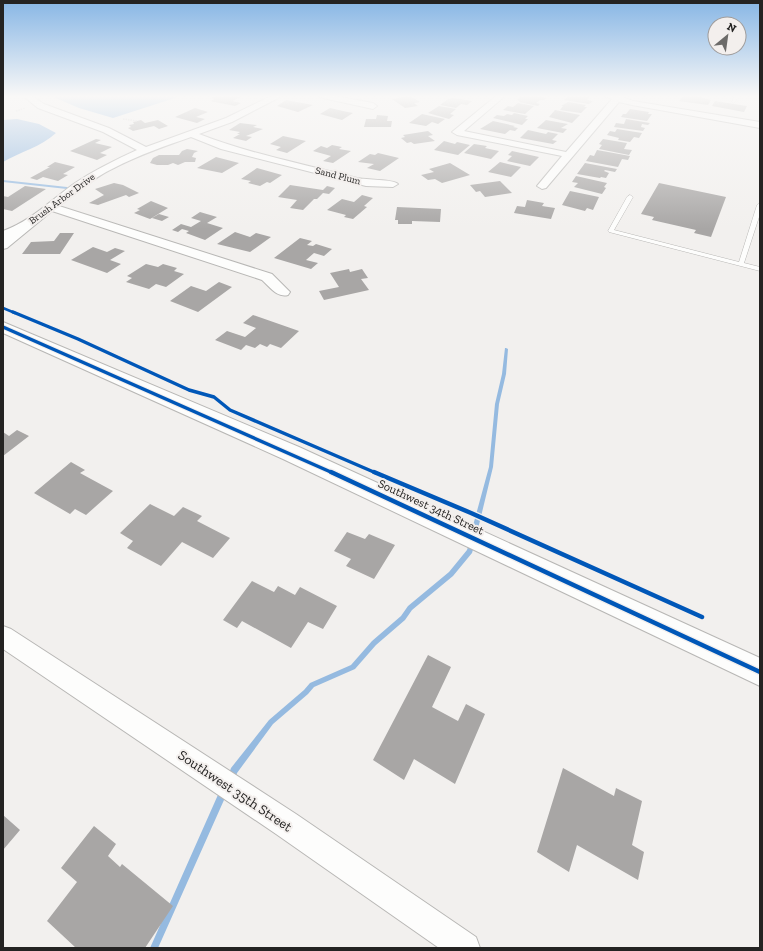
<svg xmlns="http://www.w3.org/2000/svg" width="763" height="951" font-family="'Zilla Slab',serif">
<rect width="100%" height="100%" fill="#f2f0ee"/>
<path fill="#95bae0" d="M51,96H181L113,118L79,108Z
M17,119L39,124L56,133C41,147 20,152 3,162V120Z"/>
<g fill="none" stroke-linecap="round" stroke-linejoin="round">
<path fill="#95bae0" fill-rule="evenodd" d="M3,180L67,187L68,188L67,189L3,182Z
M505,348H506L508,349L506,374L499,404L493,467L477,533L476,535H472L471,533L489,467L495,404L502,374Z
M470,541H474L475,543L472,553L453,576L412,610L405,620L376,645L355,669L314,687L308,694L273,724L237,773L234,782L231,783L228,782L227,779L231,768L269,720L304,690L310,683L351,665L372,641L401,616L408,606L449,572L467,550Z
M224,787L227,788L228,791L158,948H150L221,788Z"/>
</g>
<path fill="#a8a6a5" d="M215,96H243L232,101L241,103L235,106L210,101L215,99L211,98Z
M410,96L420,102L414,103L418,106L405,108L392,99Z
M518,96H537L547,98L544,100H540L536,103L540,104L538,106L519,102L520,101L517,100L520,97Z
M568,96L589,97L587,100L593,101L589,104L564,100Z
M683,96H697L711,100L708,105L679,101Z
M453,98L472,101L467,105L461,104L456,108L440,105L448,99Z
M286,100L313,105L298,112L277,106Z
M715,101L747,106L744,112L712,106Z
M568,102L586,105L584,107H587L581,113L560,110L563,106H561Z
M518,103L534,106L525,114L503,110L508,106L513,107Z
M439,106L456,109L450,114L454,115L449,119L428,113Z
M195,108L208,112L196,117L205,119L197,123L175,117Z
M330,108L343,111L353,113L342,120L320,114Z
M630,109L649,112L648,114H652L647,121L621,117L623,114H626Z
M555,110L580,115L572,123L549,117Z
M514,113L528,116L525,119H528L522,125L493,118L497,115L504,116L507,114L512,115Z
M422,114L445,119L438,124L432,122L426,126L409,123Z
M377,115L388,116L387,121H392L391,127H364L366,119H376Z
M626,119L650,123L648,125L642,124L641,127L645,128L643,131L614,127L616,123L624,124Z
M141,120L145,123L158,120L168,126L159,129L154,126L133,131L128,128L131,127L129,125L134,124L133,122Z
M546,120L568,124L561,128L567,129L563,133L537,128Z
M493,121L515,126L513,127L518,128L515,131L510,130L505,134L480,129Z
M240,123L257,125L253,127L263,129L246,136L252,137L246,141L233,138L240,134H237L240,132L229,130Z
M617,129L642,133L639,138L634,137L630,142L618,140L619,138L607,135L610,131L615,132Z
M528,130L546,134L548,132L558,134L552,140L557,141L553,144L520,138Z
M428,131L433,135L428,136L435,141L414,144L411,142L407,143L401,138L405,137L403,135Z
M283,136L306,141L287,153L276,150L281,147L270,144Z
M96,139L101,140L95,143L112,147L100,153L107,155L97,160L70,151Z
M603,139L627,143L624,149L632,150L629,155L599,149L602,145L599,144Z
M444,141L455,144L457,142L470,145L458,155L434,150Z
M474,144L487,146L485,148L499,151L491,159L464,153Z
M332,145L342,147L339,149L351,151L333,163L323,161L331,156L313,151L321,146L327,148Z
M187,149L198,151L194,153L192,157L196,158L195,162H185L178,165L173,163L168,165H157L150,163L153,158L159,155H179L182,151Z
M597,150L630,156L628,160L622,159L618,167L586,161L590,155L594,156Z
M512,151L539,157L530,166L507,161L512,156L508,155Z
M378,153L399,158L380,171L367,168L374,164L358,162L370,154L375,155Z
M216,157L239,163L222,173L197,168Z
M55,162L75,167L63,174L68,175L58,181L43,177L37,180L30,178L50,167H47Z
M500,162L521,167L511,177L488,172Z
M450,163L470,175L442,183L435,179L428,180L421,175L434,172L429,169Z
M585,163L617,169L615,172L605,170L604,171L609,173L606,178L601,177L600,178L577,174Z
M257,168L282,175L270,183L267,182L260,186L248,183L251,181L241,179Z
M576,176L607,183L604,187L606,188L602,194L574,187L578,183L572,182Z
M500,181L512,193L485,197L480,191L476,192L470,185Z
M114,183L123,185L139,193L129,197L126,195L98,205L89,203L104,195L95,189Z
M659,183L726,197L711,237L694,233L696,230L652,220L654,217L641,214Z
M290,185L323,190L327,186L335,188L329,194L323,193L317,199H314L303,210L290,208L297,200L278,197Z
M25,186L46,189L12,211L3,209V196L8,197Z
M570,191L599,197L593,210L587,208L585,211L562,205Z
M362,195L373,198L364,206L367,207L353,219L344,217L346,215L327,210L342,199L354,202Z
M527,200L544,203L542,206L555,208L551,219L514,213L517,206L525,207Z
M151,201L168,208L150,219L134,213L140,210L137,209Z
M397,207L441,209L440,222L412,221V224H398V220H395Z
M200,212L217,217L207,223L223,228L205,240L186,233L189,231L182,229L178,232L172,230L181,224L191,227L201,221L191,218Z
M159,214L169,217L162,221L152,218Z
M235,232L250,237L256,233L271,237L250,252L217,244Z
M60,233H74L60,254H22L31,242L54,241Z
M300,238L312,241L307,245L313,246L316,244L332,249L324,256L314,253L306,260L318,263L311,269L274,258Z
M93,247L107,252L115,248L125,251L110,260L121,264L107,273L71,260Z
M146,264L158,267L163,264L177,268L174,271L184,274L166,287L156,284L149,289L126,282L132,278L127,276Z
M349,269L350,272L362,269L368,278L361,279L369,290L324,300L319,291L339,287L330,273Z
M219,282L232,287L198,312L170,301L191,286L206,291Z
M253,315L299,331L281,348L270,344L267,347L260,344L255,348L246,345L241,350L215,340L227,331L245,337L256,328L243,323Z
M17,430L29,436L3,456V432L9,436Z
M71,462L85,470L80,473L113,491L86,515L75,509L70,514L34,493Z
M150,504L174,516L183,507L202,516L197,521L230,538L213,558L182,542L161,566L127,548L133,541L120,533Z
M347,532L365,539L369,534L395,545L374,579L346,566L351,559L334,551Z
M252,581L274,592L278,586L295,595L300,587L337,606L323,629L308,622L291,648L242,621L237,628L223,620Z
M428,655L451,667L432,707L458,721L466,704L485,714L455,784L414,759L404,780L373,760Z
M563,768L614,796L616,788L642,801L632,845L644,852L638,880L577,845L569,872L537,852Z
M3,815L20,830L3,850Z
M94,826L116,844L108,856L120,867L122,864L173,906L145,948H76L47,921L77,882L61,868Z"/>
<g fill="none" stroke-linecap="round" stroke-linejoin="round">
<g stroke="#b8b7b5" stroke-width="1">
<path id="service" d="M735,96H739L734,103L732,102Z
M630,195L633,197L614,230L739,262L757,205L760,203V214L744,263L760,267V271L609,232L608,231L627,197Z"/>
</g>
<g stroke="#b8b7b5" stroke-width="2">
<path id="minor" d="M23,96H32L44,104L109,128L146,147L226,118L271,96H282L232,122L199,134C250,154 304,164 357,178C366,180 394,179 398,184L393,187L366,186L221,149L191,137C165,146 139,155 114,168C94,177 76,193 59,206L272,274L290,292L288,295C277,298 270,287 262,280L52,211L7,248L3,249V231C31,221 51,200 75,183C95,170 115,160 137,150L103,132L38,108Z
M319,96H335L373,103L377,106L373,109L323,98Z
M496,96H505L464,131L566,152L612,99L605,96H623L622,97L633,101L760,122V128L632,105L619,102L546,188L542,189L537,186L562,156L457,135L452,132Z
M3,626L11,629L296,814L476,937L480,948H439L276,834L3,649Z"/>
</g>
<g stroke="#b8b7b5" stroke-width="2">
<path id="tertiary" d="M3,322L299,447L760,658V686L283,459L3,333Z"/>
</g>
<path stroke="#d3d2d2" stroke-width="1.5" stroke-dasharray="1.5 1" stroke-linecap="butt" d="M16,111L25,108
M123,119L137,121"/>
<use href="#service" fill="#fdfdfc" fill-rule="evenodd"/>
<use href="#minor" fill="#fdfdfc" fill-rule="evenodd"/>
<use href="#tertiary" fill="#fdfdfc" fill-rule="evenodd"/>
<g stroke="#f3efed" stroke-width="4">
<path id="cycleway-far2" d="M3,308L15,313"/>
</g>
<g stroke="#f3efed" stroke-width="5.5">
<path id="cycleway-far1" d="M13,312L78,339L189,390L214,397L230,410L376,473
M3,327L333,473"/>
</g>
<g stroke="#f3efed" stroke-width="7">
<path id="cycleway" d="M331,472L760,672
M374,472L471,513L702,617"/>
</g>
<use href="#cycleway-far2" stroke="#0057b8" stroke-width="2.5"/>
<use href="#cycleway-far1" stroke="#0057b8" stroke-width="3.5"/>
<use href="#cycleway" stroke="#0057b8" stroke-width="4.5"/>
</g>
<linearGradient id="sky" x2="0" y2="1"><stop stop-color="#87b6e5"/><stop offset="0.42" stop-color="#f9f8f7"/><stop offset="1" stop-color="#f9f8f7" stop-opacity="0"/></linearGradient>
<rect width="763" height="229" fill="url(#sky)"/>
<g text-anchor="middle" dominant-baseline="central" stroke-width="4" stroke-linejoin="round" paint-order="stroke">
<g font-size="10" fill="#242322" stroke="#f3efed">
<text transform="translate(338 176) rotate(14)">Sand Plum</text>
<text transform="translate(62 199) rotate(-36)">Brush Arbor Drive</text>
</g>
<g font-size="12" fill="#242322" stroke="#f3efed">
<text transform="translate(431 507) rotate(25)">Southwest 34th Street</text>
</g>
<g font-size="14" fill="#242322" stroke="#f3efed">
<text transform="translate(235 791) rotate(34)">Southwest 35th Street</text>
</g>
</g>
<rect width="763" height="951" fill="none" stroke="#242322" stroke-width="8"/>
<g transform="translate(727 36) rotate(29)"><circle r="19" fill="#f3efed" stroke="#a09d9c"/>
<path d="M0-3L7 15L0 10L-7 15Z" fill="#6c6b69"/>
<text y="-6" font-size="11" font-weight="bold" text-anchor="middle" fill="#242322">N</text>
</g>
</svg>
